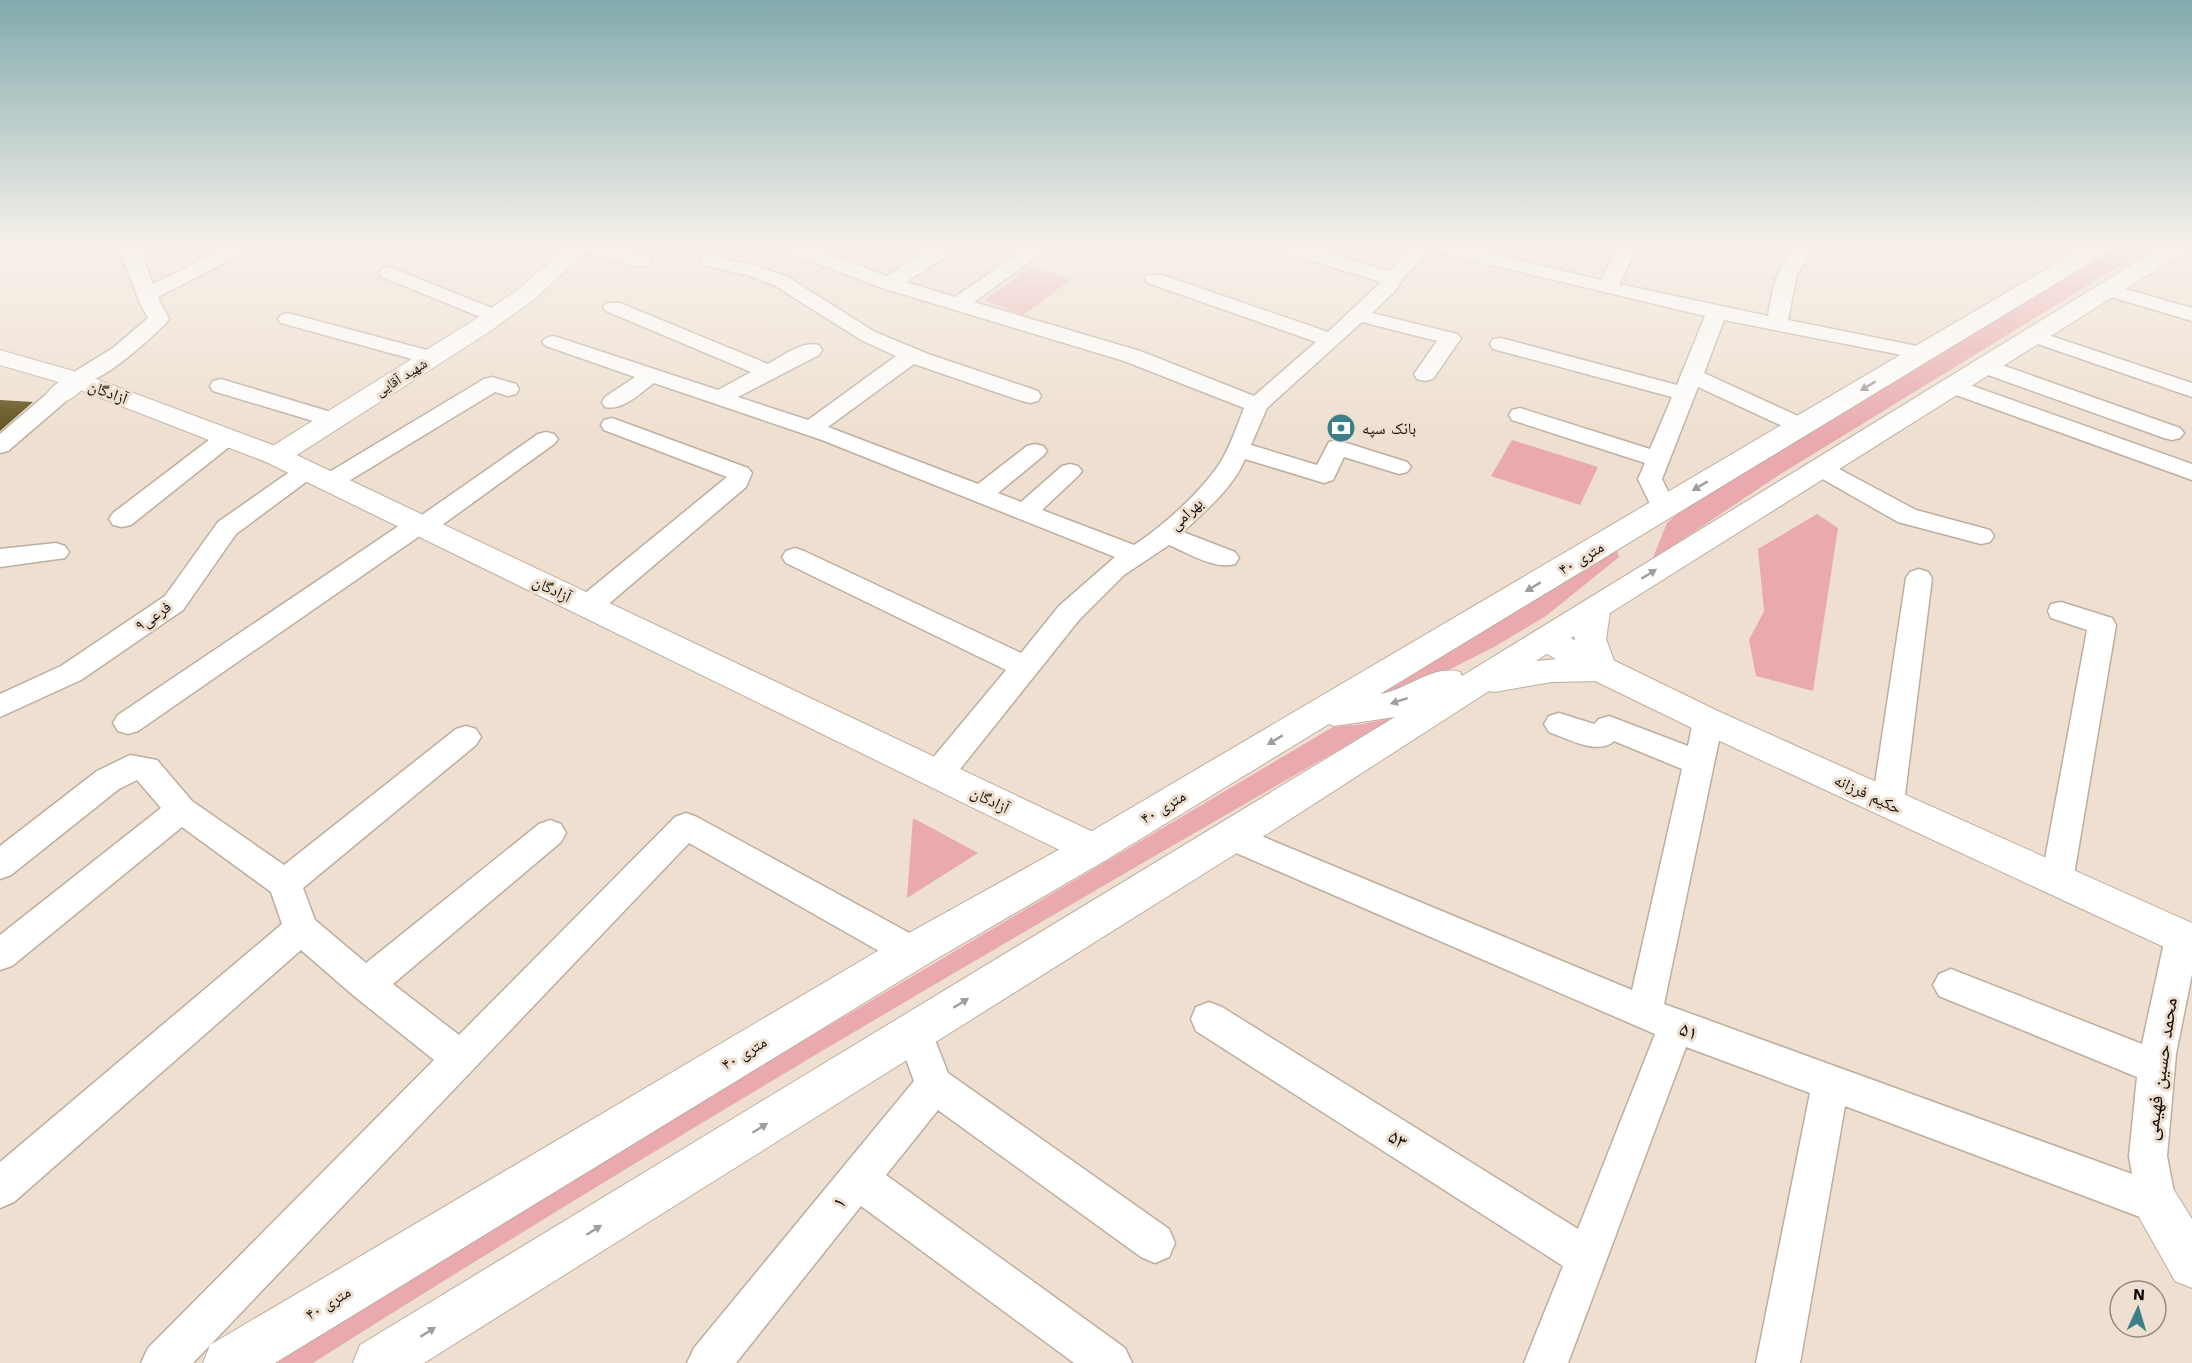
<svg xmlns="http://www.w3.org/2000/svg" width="2192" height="1363" font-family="'Work Sans','Noto Naskh Arabic',sans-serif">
<rect width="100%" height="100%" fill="#eedfd0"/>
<path fill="#e9a9af" d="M2115,248H2149L1779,475L1652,560L1667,523L1688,505L1863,397Z
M1031,267L1070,280L1023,315L984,300Z
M1512,440L1598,467L1580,505L1491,476Z
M1817,514L1838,528L1813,691L1756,676L1749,640L1764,611L1758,549Z
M1616,548L1619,557L1546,616L1494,647L1409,690L1359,699Z
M1396,717C1031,926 668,1138 313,1363H260L1333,727L1363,724Z
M913,818L978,853L907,898Z"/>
<path fill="#5c4d15" d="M0,400L33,402L0,431Z"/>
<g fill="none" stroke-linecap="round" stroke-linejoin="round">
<g stroke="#bdaea0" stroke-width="3">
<path id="minor" d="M119,248H139L153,284L225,248H250L247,252L158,297L169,319L166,323C148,341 95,391 69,385L66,380L69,375L113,348L148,318L140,303Z
M581,248H614L648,257L651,261L648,265L641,267L584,252Z
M783,248H811L887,276L926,252L925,248H945L946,254L943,258L906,282L955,297L1026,248H1049L974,302L1140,351L1254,396L1316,342L1148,283L1145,279L1148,275H1162L1328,332L1381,282L1283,252L1280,248H1311L1388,271L1412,248H1433L1406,274L1395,291L1372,313L1457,334L1461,338L1433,379L1425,381L1417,379L1414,374L1437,341L1362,322L1267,408L1251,445L1317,465L1329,442L1337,440L1407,462L1411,467L1407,472L1399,474L1344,457L1333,480L1324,483L1245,459C1234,487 1205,511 1183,532L1235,552L1239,558L1235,564C1215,570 1188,553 1169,545L1124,575L1079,620L949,783L938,786L927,783L923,774L927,765L1006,670L786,563L782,557L786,551L795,548L804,551L1021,653L1059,606L1115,557L822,440L654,383C640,393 623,411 605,407L602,402L605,397L635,377L546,346L542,342L546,338L553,336L560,338L718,390L751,372L606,311L603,307L606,303H620L768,364C783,356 801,341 819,345L822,350L819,355L738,397L808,420L896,356L861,340L774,285L747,275L703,265L700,261L703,257L710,255L760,267L788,277L875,332L928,354L1038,391L1041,396L1038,401L1030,403L1022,401L914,364L828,427L978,484L1027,446L1035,444L1043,446L1047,451L1043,456L998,493L1021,502L1062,466L1070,464L1078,466L1082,471L1078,476L1042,510L1134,545C1162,527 1201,492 1220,463C1230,447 1237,426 1244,408L1124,361L882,288L786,252Z
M1434,248H1468L1601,280L1617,248H1637L1619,284L1768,316C1772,291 1776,268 1794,248H1814L1797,274L1788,320L1922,347L1930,348L1933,353L1930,358L1922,359L1724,320L1704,373L1809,421L1813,426L1809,431L1801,433L1793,431L1698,387L1662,479L1676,508L1673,514L1664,516L1655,514L1638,479L1645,463L1512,420L1509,415L1512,410L1520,408L1650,449L1672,397L1493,349L1490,344L1493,339L1501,338L1677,385L1705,316L1437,252Z
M389,267L502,312L505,316L502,320L495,322L488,320L382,277L379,273L382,269Z
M2108,284L2192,308V321L2101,294L2098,290L2101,286Z
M288,313L438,353L441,358L438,363L430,364L281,323L278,319L281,315Z
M2033,330L2192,383V397L2026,340L2022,336L2026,332Z
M1985,359L2180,428L2184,433L2180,438L2172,440L2164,438L1977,371L1974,366L1977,361Z
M492,377L516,384L519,389L516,394L508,396L495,392L339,487L330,490L321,487L318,482L321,477L484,379Z
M221,379L341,415L344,420L341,425L333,427L213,391L210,386L213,381Z
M1953,379L2192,464V480L1945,391L1942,386L1945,381Z
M57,390L65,392L68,397L65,402L8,451L0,453V434L49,392Z
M612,418L748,468L752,473L746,487L598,613L588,615L578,613L575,606L578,599L727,477L604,430L601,425L604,420Z
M226,431L234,433L238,438L234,443L131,525L122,527L113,525L109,519L113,513L218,433Z
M546,432L554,434L558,439L554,444L431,533L421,535L138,731L128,734L118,731L113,723L118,715L409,519L419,517L538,434Z
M1820,461L1828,463L1916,510L1990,530L1994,536L1990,542L1981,544L1898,522L1812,473L1808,468L1812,463Z
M306,464L314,466L318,471L314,476L236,534L183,610L81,680L0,717V694L61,666L165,596L218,522L298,466Z
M56,543L65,546L69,552L65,558L0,567V549Z
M1919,569L1928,572L1932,578L1904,803L1899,812L1888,816L1877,812L1872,803L1906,578L1910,572Z
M2061,602L2112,618L2116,625L2073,881L2069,891L2057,895L2045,891L2041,881L2087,630L2051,618L2048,611L2051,604Z
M1708,710L1718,713L1723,721L1664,1004L2132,1174L2129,1156L2137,1077L1939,996L1933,985L1939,974L1951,969L2142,1044L2165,938L2170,927L2182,923L2192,927V974L2176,1054L2167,1156L2176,1203L2170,1217L2156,1223L1845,1106L1800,1363H1756L1810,1093L1686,1047L1568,1363H1524L1563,1266L1196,1031L1191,1019L1196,1007L1209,1002L1222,1007L1578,1229L1655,1034L1220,846L1215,837L1220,828L1231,824L1242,828L1632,990L1682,769L1614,741C1598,756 1566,738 1549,732L1544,724L1549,716L1559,713L1594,724L1599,719L1609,716L1688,746L1693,721L1698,713Z
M466,726L476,729L481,737L476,745L303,888L315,920L366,963L539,824L550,820L561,824L566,833L561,842L393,984L459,1035L675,817L686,813L697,817L924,941L929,952L924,963L912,967L900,963L689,843L193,1363H141L148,1348L434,1060L354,996L301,950L14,1202L0,1208V1162L282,924L271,892L182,827L12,966L0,970V935L161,808L137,780L119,789L11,875L0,879V846L97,771L130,755L157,760L192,801L284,865L456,729Z
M914,1015L927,1020L948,1073L1169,1229L1175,1243L1169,1257L1155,1263L1141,1257L938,1110L886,1175L1125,1348L1132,1363H1074L861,1206L736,1363H687L694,1348L914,1081L896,1032L901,1020Z"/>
</g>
<g stroke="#bdaea0" stroke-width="2">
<path id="tertiary" d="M566,248H590L536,298L489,332L286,462L276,464L266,462L262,456L266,450L471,322L520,288Z
M77,372L86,375L90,380C80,394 65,407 48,402L44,397C52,386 64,376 77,372Z
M2156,1180L2172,1187L2192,1219V1288L2175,1281L2140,1219L2133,1203L2140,1187Z"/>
</g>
<g stroke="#bdaea0" stroke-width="2">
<path id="secondary" d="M0,350L80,373L286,450L1106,838L1112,849L1106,860L1093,865L1080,860L266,462L62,383L0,365Z
M1546,628L1557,631L1613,660L1720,712L2192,923V960L1696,730L1589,678L1535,647L1530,639L1535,631Z"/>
</g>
<g stroke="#bdaea0" stroke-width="2">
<path id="primary" d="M2082,248H2109L2106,253L1380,694C1407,690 1433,664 1460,672L1462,676L2159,248H2186L2183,253L1610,613L1606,639L1617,669L1613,678L1601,681L1552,682L1494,692L1489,691L1275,829L424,1363H353L360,1345L1395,717L1334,726L1329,724L1106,860L926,965L275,1363H203L210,1345L898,939L1080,838ZM1574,636L1580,657L1536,661Z"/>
</g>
<use href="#minor" fill="#fff" fill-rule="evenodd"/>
<use href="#tertiary" fill="#fff" fill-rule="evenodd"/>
<use href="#secondary" fill="#fff" fill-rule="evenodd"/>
<use href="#primary" fill="#fff" fill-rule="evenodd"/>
</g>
<defs><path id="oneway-solid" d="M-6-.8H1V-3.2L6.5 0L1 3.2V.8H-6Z" transform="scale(1.5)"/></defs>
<g fill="#a09e9c">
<use href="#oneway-solid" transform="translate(1868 386) rotate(149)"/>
<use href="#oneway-solid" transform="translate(1700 486) rotate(149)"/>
<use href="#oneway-solid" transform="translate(1649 574) rotate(-32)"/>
<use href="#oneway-solid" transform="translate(1533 587) rotate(149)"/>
<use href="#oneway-solid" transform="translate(1399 701) rotate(162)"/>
<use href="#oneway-solid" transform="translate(1275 740) rotate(149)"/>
<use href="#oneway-solid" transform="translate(961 1003) rotate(-32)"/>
<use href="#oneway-solid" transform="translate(760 1128) rotate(-32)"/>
<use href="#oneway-solid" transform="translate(594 1230) rotate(-32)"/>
<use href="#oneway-solid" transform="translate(428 1332) rotate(-32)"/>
</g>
<linearGradient id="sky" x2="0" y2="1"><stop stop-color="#82aaad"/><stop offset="0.56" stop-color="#f7f1ea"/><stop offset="1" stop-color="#f7f1ea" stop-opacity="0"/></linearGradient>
<rect width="2192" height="439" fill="url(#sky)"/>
<defs>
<g id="bank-disc" transform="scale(1.5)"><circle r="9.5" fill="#398186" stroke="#eedfd0"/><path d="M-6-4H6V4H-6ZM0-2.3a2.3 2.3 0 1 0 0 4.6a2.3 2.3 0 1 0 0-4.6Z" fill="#fff"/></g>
</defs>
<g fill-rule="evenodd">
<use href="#bank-disc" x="1341" y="428"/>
</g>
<g text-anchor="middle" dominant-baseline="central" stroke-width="6" stroke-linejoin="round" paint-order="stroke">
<g font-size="14" fill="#110c07" stroke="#eedfd0">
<text transform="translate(401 377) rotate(-32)">شهید آقایی</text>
</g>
<g font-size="16" fill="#110c07" stroke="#eedfd0">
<text transform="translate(108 392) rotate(21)">آزادگان</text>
<text transform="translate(1186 514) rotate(-43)">بهرامی</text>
<text transform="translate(1581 558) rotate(-31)">۴۰ متری</text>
<text transform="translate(552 589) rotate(26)">آزادگان</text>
<text transform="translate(153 616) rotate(-35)">فرعی۹</text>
<text transform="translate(1868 794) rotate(25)">حکیم فرزانه</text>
<text transform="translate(990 800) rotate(26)">آزادگان</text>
<text transform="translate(1163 807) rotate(-31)">۴۰ متری</text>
<text transform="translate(744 1053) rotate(-31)">۴۰ متری</text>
<text transform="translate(328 1303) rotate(-31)">۴۰ متری</text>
</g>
<g font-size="16" fill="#110c07" stroke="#eedfd0" text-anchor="start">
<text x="1362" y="428">بانک سپه</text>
</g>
<g font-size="20" fill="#110c07" stroke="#eedfd0">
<text transform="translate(1689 1031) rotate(21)">۵۱</text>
<text transform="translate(2160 1069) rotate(-82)">محمد حسین فهیمی</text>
<text transform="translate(1398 1139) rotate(32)">۵۳</text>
<text transform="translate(839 1202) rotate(-51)">۱</text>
</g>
</g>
<g transform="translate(2138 1309) rotate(4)"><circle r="28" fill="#eedfd0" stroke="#968b80" stroke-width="1.5"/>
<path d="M0-4.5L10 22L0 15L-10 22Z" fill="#398186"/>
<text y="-9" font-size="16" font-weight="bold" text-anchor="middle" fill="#110c07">N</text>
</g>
</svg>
